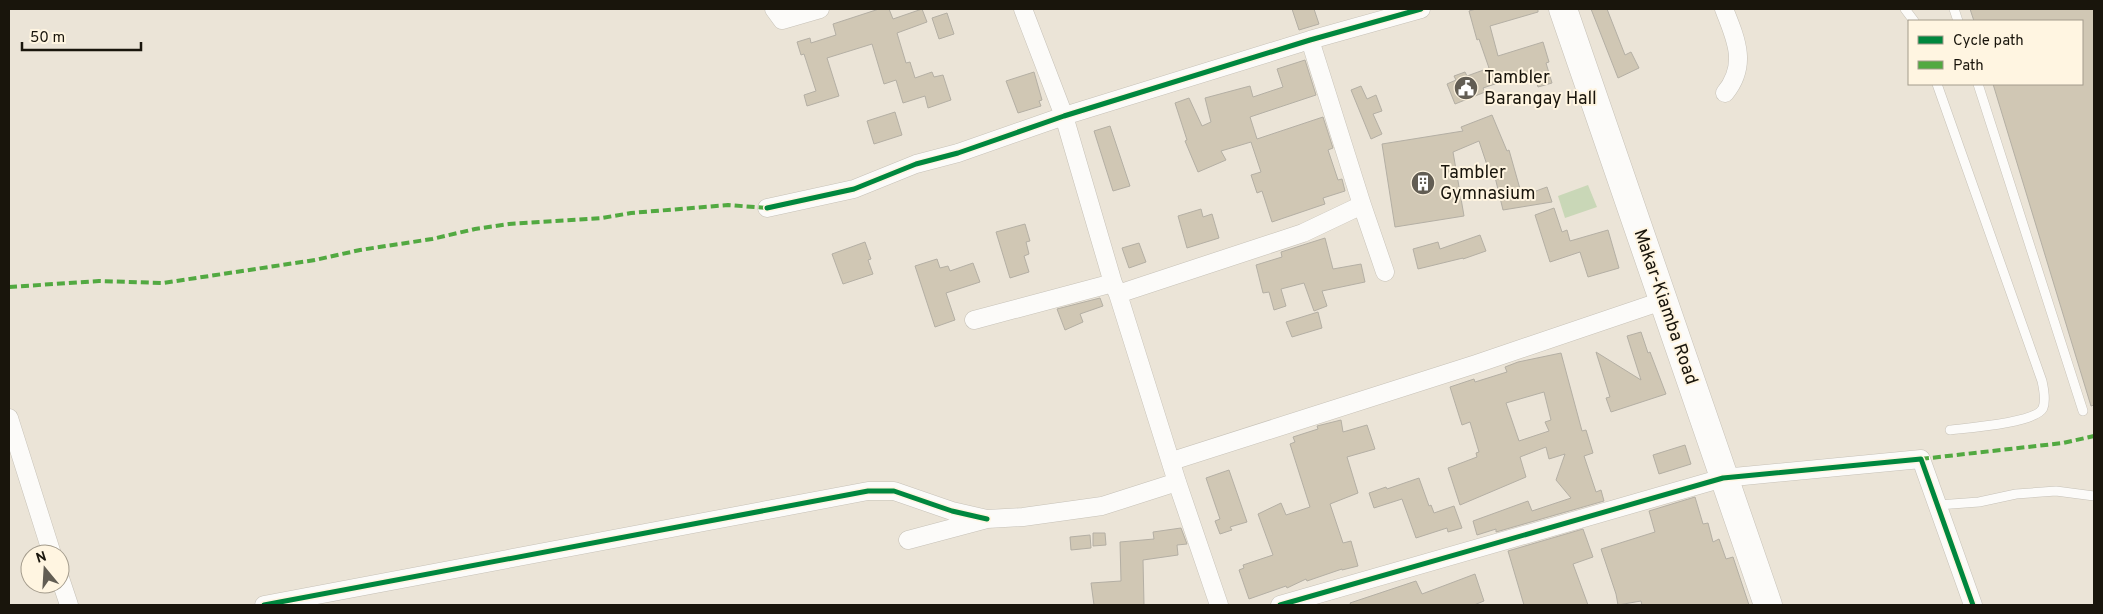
<svg xmlns="http://www.w3.org/2000/svg" width="2103" height="614" font-family="Overpass,sans-serif">
<rect width="100%" height="100%" fill="#ebe4d7"/>
<path fill="#c9d7b7" d="M1588,185L1597,207L1565,218L1558,196Z"/>
<path fill="#d0c7b4" stroke="#b4afa4" fill-rule="evenodd" d="M879,9H889L893,19L922,9L927,22L897,33L906,63L910,62L915,78L932,72L934,77L943,75L951,100L928,108L925,96L903,103L896,80L884,84L872,44L827,58L839,96L807,106L804,95L816,91L804,54L801,55L797,42L810,38L811,43L836,35L833,24Z
M1292,9H1314L1319,24L1299,30Z
M1476,9H1538V12L1490,26L1498,56L1543,42L1549,62L1546,63L1552,83L1538,87L1533,73L1517,79L1516,77L1483,88L1485,92L1455,104L1447,84L1456,80L1454,76L1465,72L1467,76L1489,68L1479,39L1477,40L1469,11Z
M1591,9H1607L1625,55L1631,52L1639,68L1618,78Z
M1970,9H2094V405L2091,406L1993,84H2082V21H1974Z
M947,13L954,34L939,39L932,18Z
M1305,60L1316,95L1250,117L1257,139L1323,117L1333,148L1328,150L1338,180L1342,179L1345,191L1323,198L1325,204L1272,222L1262,191L1257,193L1251,175L1261,172L1251,142L1221,151L1226,160L1198,172L1185,141L1187,140L1175,103L1189,98L1202,126L1211,122L1205,98L1250,86L1253,97L1283,87L1277,69Z
M1034,72L1042,100L1039,101L1041,106L1018,113L1006,81Z
M1361,86L1367,99L1376,95L1382,111L1373,114L1382,134L1371,139L1351,90Z
M895,112L902,135L874,144L867,121Z
M1492,115L1507,151L1509,150L1522,196L1547,187L1552,202L1503,210L1494,173L1490,174L1479,141L1453,152L1464,216L1395,227L1382,144L1463,131L1461,127Z
M1110,126L1130,186L1113,191L1094,131Z
M1554,208L1562,232L1567,230L1570,241L1608,230L1619,268L1588,277L1580,252L1550,262L1535,215Z
M1201,209L1203,217L1212,214L1219,238L1187,248L1178,216Z
M1025,224L1030,241L1026,242L1029,254L1024,256L1029,272L1010,278L996,232Z
M1480,235L1486,251L1463,259V258L1418,269L1413,249L1438,242L1440,249Z
M1325,238L1333,269L1361,264L1365,282L1322,291L1327,306L1314,311L1304,283L1281,289L1286,306L1274,310L1269,292L1263,293L1256,265L1282,257L1281,252Z
M865,242L871,259L868,260L873,274L843,284L832,254Z
M1139,243L1146,262L1129,268L1122,248Z
M937,259L940,268L948,266L950,271L973,263L980,282L946,293L955,320L935,327L915,266Z
M1100,298L1103,306L1080,314L1083,322L1065,330L1057,309Z
M1318,312L1322,328L1292,337L1286,322Z
M1641,332L1648,353L1650,352L1666,394L1611,412L1606,398L1610,397L1596,352L1641,380L1627,336Z
M1561,353L1582,431L1586,430L1593,453L1584,456L1596,492L1601,490L1604,501L1496,532V529L1477,535L1473,521L1528,501L1532,511L1571,498L1556,480L1565,454L1549,459L1546,447L1520,457L1526,477L1460,505L1448,468L1477,457L1476,453L1479,452L1470,422L1462,425L1450,387L1474,379L1475,382L1507,372L1505,367L1518,362ZM1544,392L1551,420L1545,422L1549,431L1519,441L1506,403Z
M1341,420L1343,432L1367,425L1375,449L1347,457L1358,493L1330,504L1343,543L1351,541L1358,566L1342,570V569L1307,581L1306,579L1287,588L1286,586L1249,599L1239,570L1244,568L1243,565L1273,555L1258,514L1281,503L1286,515L1310,507L1290,444L1295,442L1293,437L1318,429L1317,426Z
M1685,445L1691,464L1659,474L1653,455Z
M1229,470L1247,522L1230,527L1232,530L1220,534L1215,521L1220,519L1206,478Z
M1419,478L1429,506L1431,505L1434,513L1454,506L1462,528L1448,532L1447,528L1416,538L1402,499L1374,508L1369,493L1386,487L1387,489Z
M1695,497L1703,524L1708,523L1713,542L1719,539L1726,559L1733,557L1749,605H1642L1641,601L1618,605L1616,594L1601,549L1655,532L1649,511Z
M1181,528L1187,544L1177,545L1178,555L1143,560L1144,605H1094L1091,583L1121,581L1120,542L1154,539L1153,532Z
M1583,529L1593,557L1573,564L1588,605H1524L1508,551Z
M1093,533H1105L1106,545L1093,546Z
M1090,535L1091,548L1071,550L1070,537Z
M1475,574L1484,601L1474,605H1351L1350,603L1416,581L1422,594Z"/>
<g fill="none" stroke-linecap="round" stroke-linejoin="round">
<g stroke="#c6c1b7" stroke-width="10">
<path id="lane" d="M1905,9L1914,21
M1954,9L1958,21
M1937,84L2042,381C2044,390 2046,400 2043,408C2036,423 1967,428 1950,430
M1978,84L2083,411
M1938,505L1979,502L2016,494L2056,491L2094,496"/>
</g>
<g stroke="#c6c1b7" stroke-width="19">
<path id="street" d="M774,9L782,20L820,9
M1023,9L1064,116L1113,283L1118,294L1177,482L1219,605
M1724,9C1736,39 1748,65 1725,93
M1362,205L1385,272
M767,208L854,189L916,164L958,153L1064,116L1310,40L1421,9
M1118,294L1303,233L1362,205L1310,40
M974,320L1113,283
M9,418L52,554
M1172,461L1476,364L1662,301
M908,540L987,519L1023,517L1102,506L1177,482
M60,578L69,605
M264,605L868,491H894L952,511L987,519
M1280,605L1723,478L1921,459L1973,605"/>
</g>
<g stroke="#c6c1b7" stroke-width="29">
<path id="primary" d="M1563,9L1768,605"/>
</g>
<use href="#lane" stroke="#fcfbf9" stroke-width="9"/>
<use href="#street" stroke="#fcfbf9" stroke-width="18"/>
<use href="#primary" stroke="#fcfbf9" stroke-width="28"/>
<path stroke="#52a941" stroke-width="4" stroke-dasharray="8 4" stroke-linecap="butt" d="M9,287L99,281L163,283L315,260L360,250L432,239L475,229L509,224L602,218L631,213L728,205L767,208
M1921,459L2063,443L2094,436"/>
<g stroke="#fff5e1" stroke-width="8">
<path id="cycleway" d="M767,208L854,189L916,164L958,153L1064,116L1310,40L1421,9
M264,605L868,491H894L952,511L987,519
M1280,605L1723,478L1921,459L1973,605"/>
</g>
<use href="#cycleway" stroke="#00873e" stroke-width="5"/>
</g>
<defs>
<g id="civic-disc" transform="scale(1.25)"><circle r="9.5" fill="#625d53" stroke="#fff5e1"/><path d="M-.6-6.5H3V-4.5H.6V-3L4-1V1h2V6H-6V1h2V-1L-.6-3ZM-1.2 2.5V6h2.4V2.5Z" fill="#fff"/></g>
<g id="building-disc" transform="scale(1.25)"><circle r="9.5" fill="#625d53" stroke="#fff5e1"/><path d="M-4-6H4V6H1V3H-1V6H-4ZM-2.5-4.3h1.7v1.8h-1.7ZM.8-4.3h1.7v1.8H.8ZM-2.5-1h1.7V.8h-1.7ZM.8-1h1.7V.8H.8Z" fill="#fff"/></g>
</defs>
<g fill-rule="evenodd">
<use href="#civic-disc" x="1466" y="88"/>
<use href="#building-disc" x="1423" y="183"/>
</g>
<g text-anchor="middle" dominant-baseline="central" stroke-width="4" stroke-linejoin="round" paint-order="stroke">
<g font-size="18" fill="#19150c" stroke="#fff5e1" text-anchor="start">
<text x="1484" y="78">Tambler<tspan x="1484" dy="21">Barangay Hall</tspan></text>
<text x="1440" y="173">Tambler<tspan x="1440" dy="21">Gymnasium</tspan></text>
</g>
<g font-size="18" fill="#19150c" stroke="#fff5e1">
<text transform="translate(1665 307) rotate(71)">Makar-Kiamba Road</text>
</g>
</g>
<rect width="2103" height="614" fill="none" stroke="#19150c" stroke-width="20"/>
<rect x="1908" y="20" width="175" height="65" fill="#fff5e1" stroke="#a39b8c"/>
<rect x="1918" y="36" width="25" height="8" fill="#00873e" stroke="#a39b8c"/>
<text x="1953" y="45" font-size="15" fill="#19150c">Cycle path</text>
<rect x="1918" y="61" width="25" height="8" fill="#52a941" stroke="#a39b8c"/>
<text x="1953" y="70" font-size="15" fill="#19150c">Path</text>
<g transform="translate(45 569) rotate(342)"><circle r="24" fill="#fff5e1" stroke="#a39b8c"/>
<path d="M0-4L9 19L0 12L-9 19Z" fill="#625d53"/>
<text y="-8" font-size="14" font-weight="bold" text-anchor="middle" fill="#19150c">N</text>
</g>
<path d="M22 42v8h119v-8" fill="none" stroke="#19150c" stroke-width="2.5"/>
<text x="30" y="42" font-size="15" fill="#19150c" stroke="#fff5e1" stroke-width="4" paint-order="stroke">50 m</text>
</svg>
